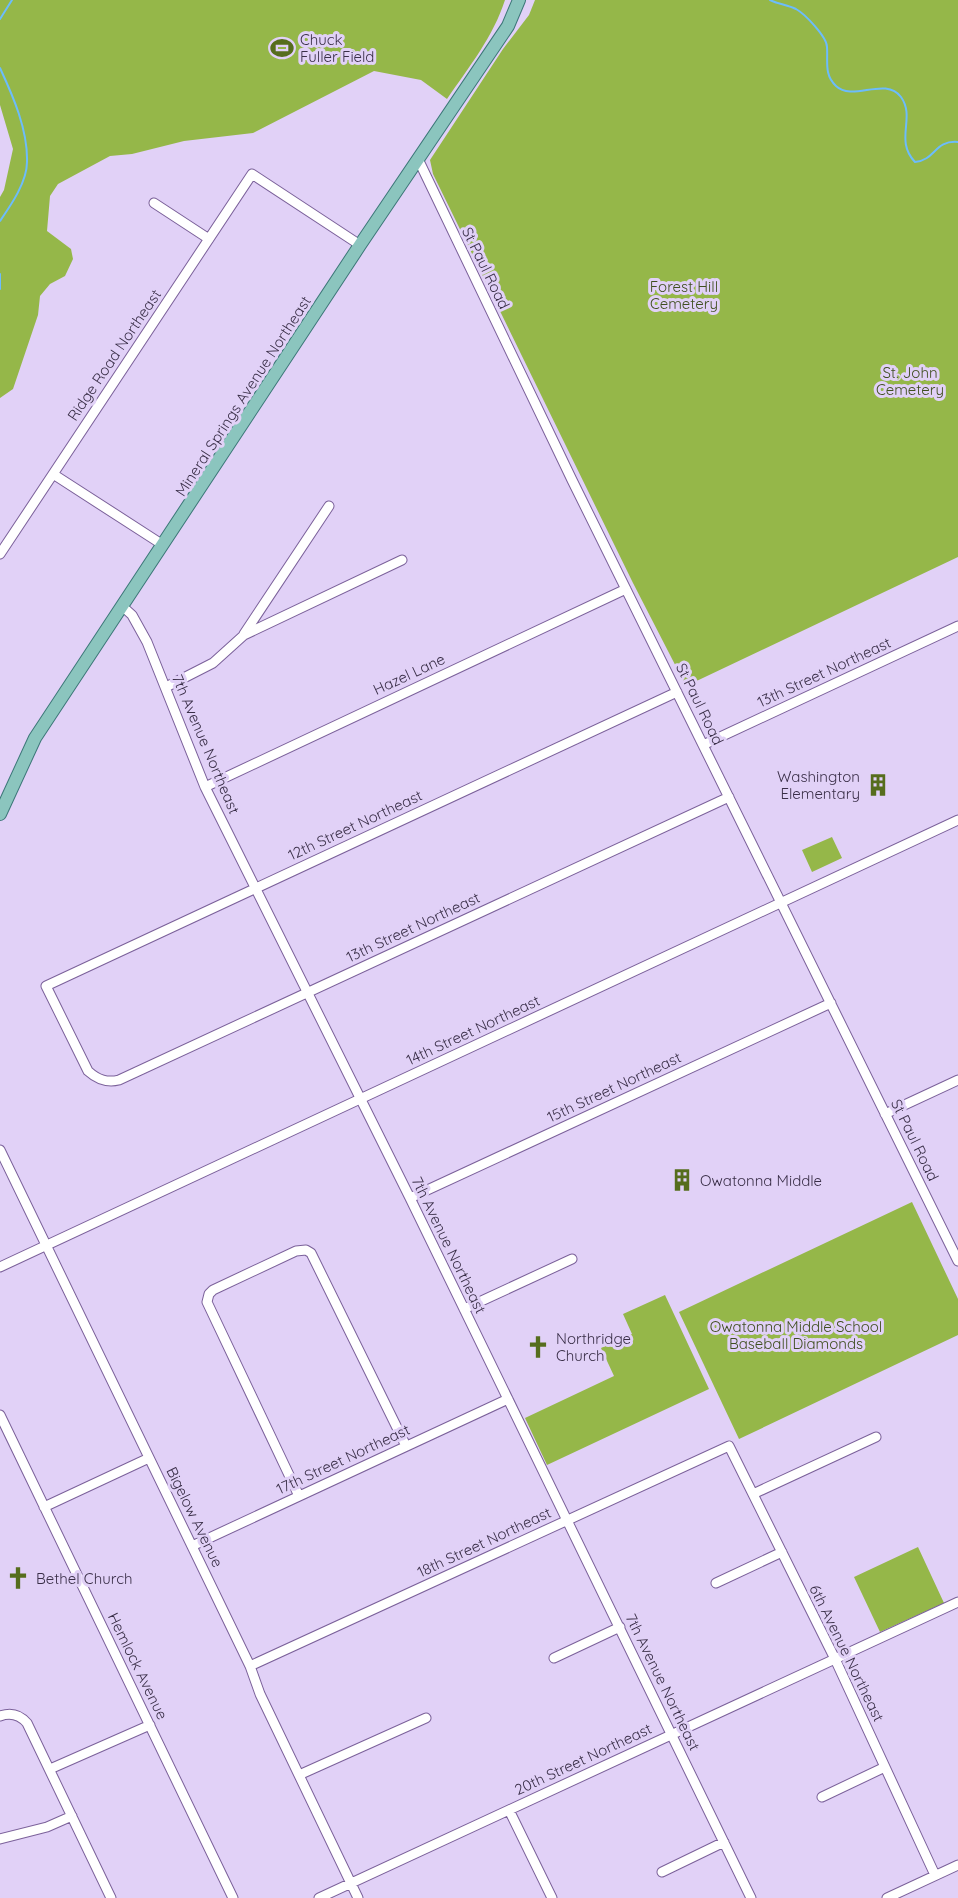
<svg xmlns="http://www.w3.org/2000/svg" width="958" height="1898" font-family="Quicksand,sans-serif">
<rect width="100%" height="100%" fill="#e1d1f7"/>
<path fill="#95b749" d="M0,0H505C493,37 469,67 447,99L421,80L374,71L253,133L184,141L132,154L110,156L58,184L50,196L47,231L71,249L73,259L65,276L50,284L40,296L38,315L13,389L0,398V197L4,190L13,149L0,105Z
M535,0H958V557L686,686L633,583L433,174L430,160L503,49L529,15Z
M832,837L842,858L812,872L802,850Z
M912,1202L958,1299V1335L739,1439L679,1312Z
M665,1295L709,1389L547,1465L525,1418L614,1376L601,1348L632,1334L623,1314Z
M918,1547L944,1603L880,1632L854,1577Z"/>
<g fill="none" stroke-linecap="round" stroke-linejoin="round">
<path stroke="#6cbcfc" stroke-width="2" d="M770,0C778,4 788,5 796,9C805,14 827,37 827,47C828,62 824,75 836,86C853,102 885,76 901,97C916,118 894,140 915,162C936,160 934,140 958,142
M0,19L12,0
M0,68C13,96 28,130 27,162C27,182 11,205 0,221
M0,274V289"/>
<g stroke="#7b619a" stroke-width="11">
<path id="minor" d="M418,159L572,480L958,1261
M154,203L209,239
M53,474L163,545
M0,554L252,174L360,245
M122,606L132,615L147,642L205,787L410,1198L751,1898
M244,634L329,506
M166,687L213,663L244,635L402,560
M677,692L46,986L88,1071C98,1080 107,1083 119,1080L729,797
M703,745L958,626
M205,787L626,589
M885,1114L958,1080
M0,1150L250,1666L260,1694L358,1898
M410,1198L831,1003
M0,1267L958,820
M464,1309L572,1259
M0,1415L233,1898
M753,1494L876,1437
M299,1496L207,1302L209,1294L213,1290L296,1251L306,1250L311,1253L406,1446
M44,1507L149,1458
M192,1546L508,1399
M716,1583L782,1552
M554,1658L620,1627
M250,1666L729,1446L835,1659L935,1875
M0,1716C11,1712 20,1715 27,1723L111,1898
M50,1769L150,1725
M299,1775L426,1718
M822,1797L885,1767
M509,1810L552,1898
M0,1839L47,1827L72,1816
M662,1872L724,1842
M319,1898L958,1602
M887,1898L958,1865"/>
</g>
<g stroke="#3c7778" stroke-width="14">
<path id="major" d="M0,814L35,738L360,245L508,26L519,0"/>
</g>
<use href="#minor" stroke="#fff" stroke-width="9"/>
<use href="#major" stroke="#8bc5be" stroke-width="12"/>
</g>
<defs>
<g id="stadium-bare" transform="scale(1.8)"><path d="M0-5a6.5 5 0 1 0 0 10a6.5 5 0 1 0 0-10ZM-3.5-1.8h7v3.6h-7Z" fill="#566d1d" stroke="#e1d1f7" stroke-width="2.5" paint-order="stroke"/></g>
<g id="building-bare" transform="scale(1.8)"><path d="M-4-6H4V6H1V3H-1V6H-4ZM-2.5-4.3h1.7v1.8h-1.7ZM.8-4.3h1.7v1.8H.8ZM-2.5-1h1.7V.8h-1.7ZM.8-1h1.7V.8H.8Z" fill="#566d1d" stroke="#e1d1f7" stroke-width="2.5" paint-order="stroke"/></g>
<g id="church-bare" transform="scale(1.8)"><path d="M-1.2-6h2.4v3.5h3.3v2.4h-3.3V6h-2.4V-.1h-3.3v-2.4h3.3Z" fill="#566d1d" stroke="#e1d1f7" stroke-width="2.5" paint-order="stroke"/></g>
</defs>
<g fill-rule="evenodd">
<use href="#stadium-bare" x="282" y="48"/>
<use href="#building-bare" x="878" y="785"/>
<use href="#building-bare" x="682" y="1180"/>
<use href="#church-bare" x="538" y="1347"/>
<use href="#church-bare" x="18" y="1578"/>
</g>
<g text-anchor="middle" dominant-baseline="central" stroke-width="6" stroke-linejoin="round" paint-order="stroke">
<g font-size="15" fill="#3a2f48" stroke="#e1d1f7" text-anchor="start">
<text x="300" y="39">Chuck<tspan x="300" dy="17">Fuller Field</tspan></text>
<text x="860" y="776" text-anchor="end">Washington<tspan x="860" dy="17">Elementary</tspan></text>
<text x="700" y="1180">Owatonna Middle</text>
<text x="556" y="1338">Northridge<tspan x="556" dy="17">Church</tspan></text>
<text x="36" y="1578">Bethel Church</text>
</g>
<g font-size="15" fill="#3a2f48" stroke="#e1d1f7">
<text transform="translate(486 268) rotate(64)">St Paul Road</text>
<text transform="translate(114 355) rotate(-56)">Ridge Road Northeast</text>
<text transform="translate(243 396) rotate(-57)">Mineral Springs Avenue Northeast</text>
<text transform="translate(824 672) rotate(-25)">13th Street Northeast</text>
<text transform="translate(409 674) rotate(-25)">Hazel Lane</text>
<text transform="translate(700 704) rotate(64)">St Paul Road</text>
<text transform="translate(206 744) rotate(67)">7th Avenue Northeast</text>
<text transform="translate(355 825) rotate(-25)">12th Street Northeast</text>
<text transform="translate(413 927) rotate(-25)">13th Street Northeast</text>
<text transform="translate(473 1030) rotate(-25)">14th Street Northeast</text>
<text transform="translate(614 1087) rotate(-25)">15th Street Northeast</text>
<text transform="translate(915 1140) rotate(64)">St Paul Road</text>
<text transform="translate(449 1245) rotate(64)">7th Avenue Northeast</text>
<text transform="translate(343 1459) rotate(-25)">17th Street Northeast</text>
<text transform="translate(195 1517) rotate(64)">Bigelow Avenue</text>
<text transform="translate(484 1542) rotate(-25)">18th Street Northeast</text>
<text transform="translate(847 1653) rotate(64)">6th Avenue Northeast</text>
<text transform="translate(138 1666) rotate(64)">Hemlock Avenue</text>
<text transform="translate(663 1682) rotate(64)">7th Avenue Northeast</text>
<text transform="translate(583 1759) rotate(-25)">20th Street Northeast</text>
</g>
<g font-size="15" fill="#404f20" stroke="#e1d1f7">
<text x="684" y="286">Forest Hill<tspan x="684" dy="17">Cemetery</tspan></text>
<text x="910" y="372">St. John<tspan x="910" dy="17">Cemetery</tspan></text>
<text x="796" y="1326">Owatonna Middle School<tspan x="796" dy="17">Baseball Diamonds</tspan></text>
</g>
</g>
</svg>
